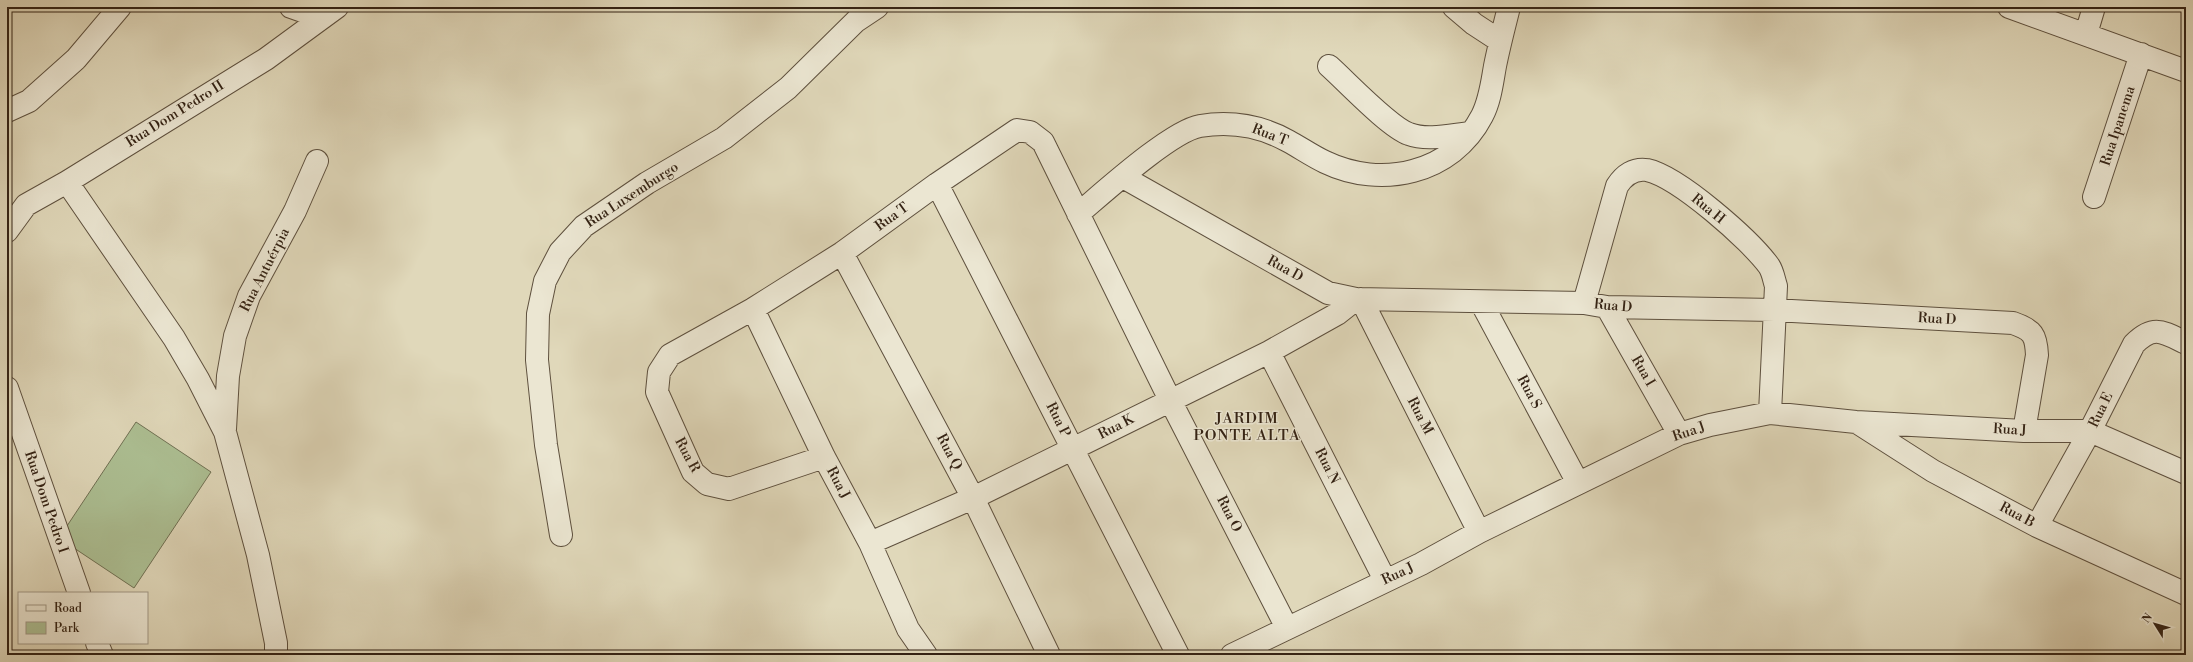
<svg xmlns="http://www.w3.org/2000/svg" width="2193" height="662" font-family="'Libre Bodoni',serif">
<rect width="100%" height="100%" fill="#e0d8ba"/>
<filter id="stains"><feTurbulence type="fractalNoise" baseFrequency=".005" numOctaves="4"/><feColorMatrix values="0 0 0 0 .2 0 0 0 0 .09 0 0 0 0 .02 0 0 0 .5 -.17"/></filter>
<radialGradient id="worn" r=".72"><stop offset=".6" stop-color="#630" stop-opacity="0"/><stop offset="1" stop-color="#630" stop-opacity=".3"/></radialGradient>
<path fill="#adc094" stroke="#707154" d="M136,422L211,472L134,588L59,538Z"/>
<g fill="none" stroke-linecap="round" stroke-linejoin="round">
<g stroke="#5e503e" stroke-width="24">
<path id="minor" d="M291,7L322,18
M1454,7L1474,24L1500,41
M2009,7L2186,71
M2086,34L2094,7
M1329,66C1347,82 1389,127 1409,134C1427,141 1451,135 1470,133
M7,111L29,101L76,59L120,7
M1123,177L1328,293L1356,299L1584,303L1607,307L1774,310L2013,323C2033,330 2036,335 2037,355L2024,431
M67,182L174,338L198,379L225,432L258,555L276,643V655
M937,184L1178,655
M2094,197L2141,54
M1078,214C1103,193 1171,131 1200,126C1231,121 1261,126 1288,141C1301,148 1312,156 1325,162C1381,189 1452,174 1482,116C1490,101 1492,83 1495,66C1499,46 1504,27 1509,7
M7,231L26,205L67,182L266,59L337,7
M842,253L973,498L1049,655
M1361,299L1479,532
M1481,302L1578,483
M1584,303L1617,186C1624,175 1634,168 1647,170C1679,177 1750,240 1769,266C1773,272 1774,280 1776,286L1770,413
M1607,307L1679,434
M753,309L824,457L870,543L908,629L926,655
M1269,352L1385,580
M7,388L79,593
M1858,423L1933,471L2037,526L2186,594
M225,429L228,376L235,336L249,296L295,211L317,161
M824,457L729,489L707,484L693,472L657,392L659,372L670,355L753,309L842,253L937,184L1017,130L1030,132L1043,142L1170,400L1287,628
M2037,526L2090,431L2134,344C2154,324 2163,332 2186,343
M561,535L546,445L537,360L538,314L545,281L560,252L584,226L647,183L724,138L788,88L856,21L877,7
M870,543L973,498L1269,352L1337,314L1356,299
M97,643L102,655
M1232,655L1421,564L1479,532L1679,434L1710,425L1770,413L1856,422L2024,431H2090L2186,473"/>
</g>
<use href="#minor" stroke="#ebe6d2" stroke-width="22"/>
</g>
<g text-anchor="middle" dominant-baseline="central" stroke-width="3" stroke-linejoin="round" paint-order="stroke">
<g font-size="14" fill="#332214" stroke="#ebe6d2">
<text transform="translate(175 114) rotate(-32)">Rua Dom Pedro II</text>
<text transform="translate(2118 126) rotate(-72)">Rua Ipanema</text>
<text transform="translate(1270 135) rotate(21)">Rua T</text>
<text transform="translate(632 195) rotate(-33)">Rua Luxemburgo</text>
<text transform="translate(1708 209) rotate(39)">Rua H</text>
<text transform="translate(892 217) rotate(-36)">Rua T</text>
<text transform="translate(1285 269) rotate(29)">Rua D</text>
<text transform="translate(265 270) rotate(-63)">Rua Antuérpia</text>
<text transform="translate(1613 306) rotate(5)">Rua D</text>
<text transform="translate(1937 319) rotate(3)">Rua D</text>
<text transform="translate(1643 371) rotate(60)">Rua I</text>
<text transform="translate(1529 392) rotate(62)">Rua S</text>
<text transform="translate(2101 410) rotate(-64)">Rua E</text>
<text transform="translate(1420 416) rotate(63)">Rua M</text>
<text transform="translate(1058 420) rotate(63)">Rua P</text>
<text transform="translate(1116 427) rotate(-27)">Rua K</text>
<text transform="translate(2010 430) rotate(3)">Rua J</text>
<text transform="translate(1689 432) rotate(-19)">Rua J</text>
<text transform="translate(949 452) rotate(62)">Rua Q</text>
<text transform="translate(687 455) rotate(62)">Rua R</text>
<text transform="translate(1327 466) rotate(63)">Rua N</text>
<text transform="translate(838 483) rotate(62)">Rua J</text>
<text transform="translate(46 502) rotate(71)">Rua Dom Pedro I</text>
<text transform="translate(1229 514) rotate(63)">Rua O</text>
<text transform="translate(2017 515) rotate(28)">Rua B</text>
<text transform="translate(1398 574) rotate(-25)">Rua J</text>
</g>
<g font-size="15" letter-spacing="1" fill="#332214" stroke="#ebe6d2">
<text x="1247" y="418">JARDIM<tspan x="1247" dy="17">PONTE ALTA</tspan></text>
</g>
</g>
<rect width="2193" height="662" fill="none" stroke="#e0d8ba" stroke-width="24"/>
<rect x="8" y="8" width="2177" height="646" fill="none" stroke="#332214" stroke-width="2"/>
<rect x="12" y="12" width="2169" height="638" fill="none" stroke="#332214"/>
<rect x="18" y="592" width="130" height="52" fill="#ebe6d2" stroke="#a19886"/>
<rect x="26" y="605" width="20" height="6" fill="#ebe6d2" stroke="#a19886"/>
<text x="54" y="612" font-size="12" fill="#332214">Road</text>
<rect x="26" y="622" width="20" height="12" fill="#adc094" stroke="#a19886"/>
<text x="54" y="632" font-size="12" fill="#332214">Park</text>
<g transform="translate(2155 624) rotate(307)" stroke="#ebe6d2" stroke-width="3" paint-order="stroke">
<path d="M0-3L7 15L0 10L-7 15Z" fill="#332214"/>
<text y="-6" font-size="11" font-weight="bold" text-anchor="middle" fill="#332214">N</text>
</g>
<rect width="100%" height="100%" filter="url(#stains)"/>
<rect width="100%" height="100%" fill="url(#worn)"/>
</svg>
